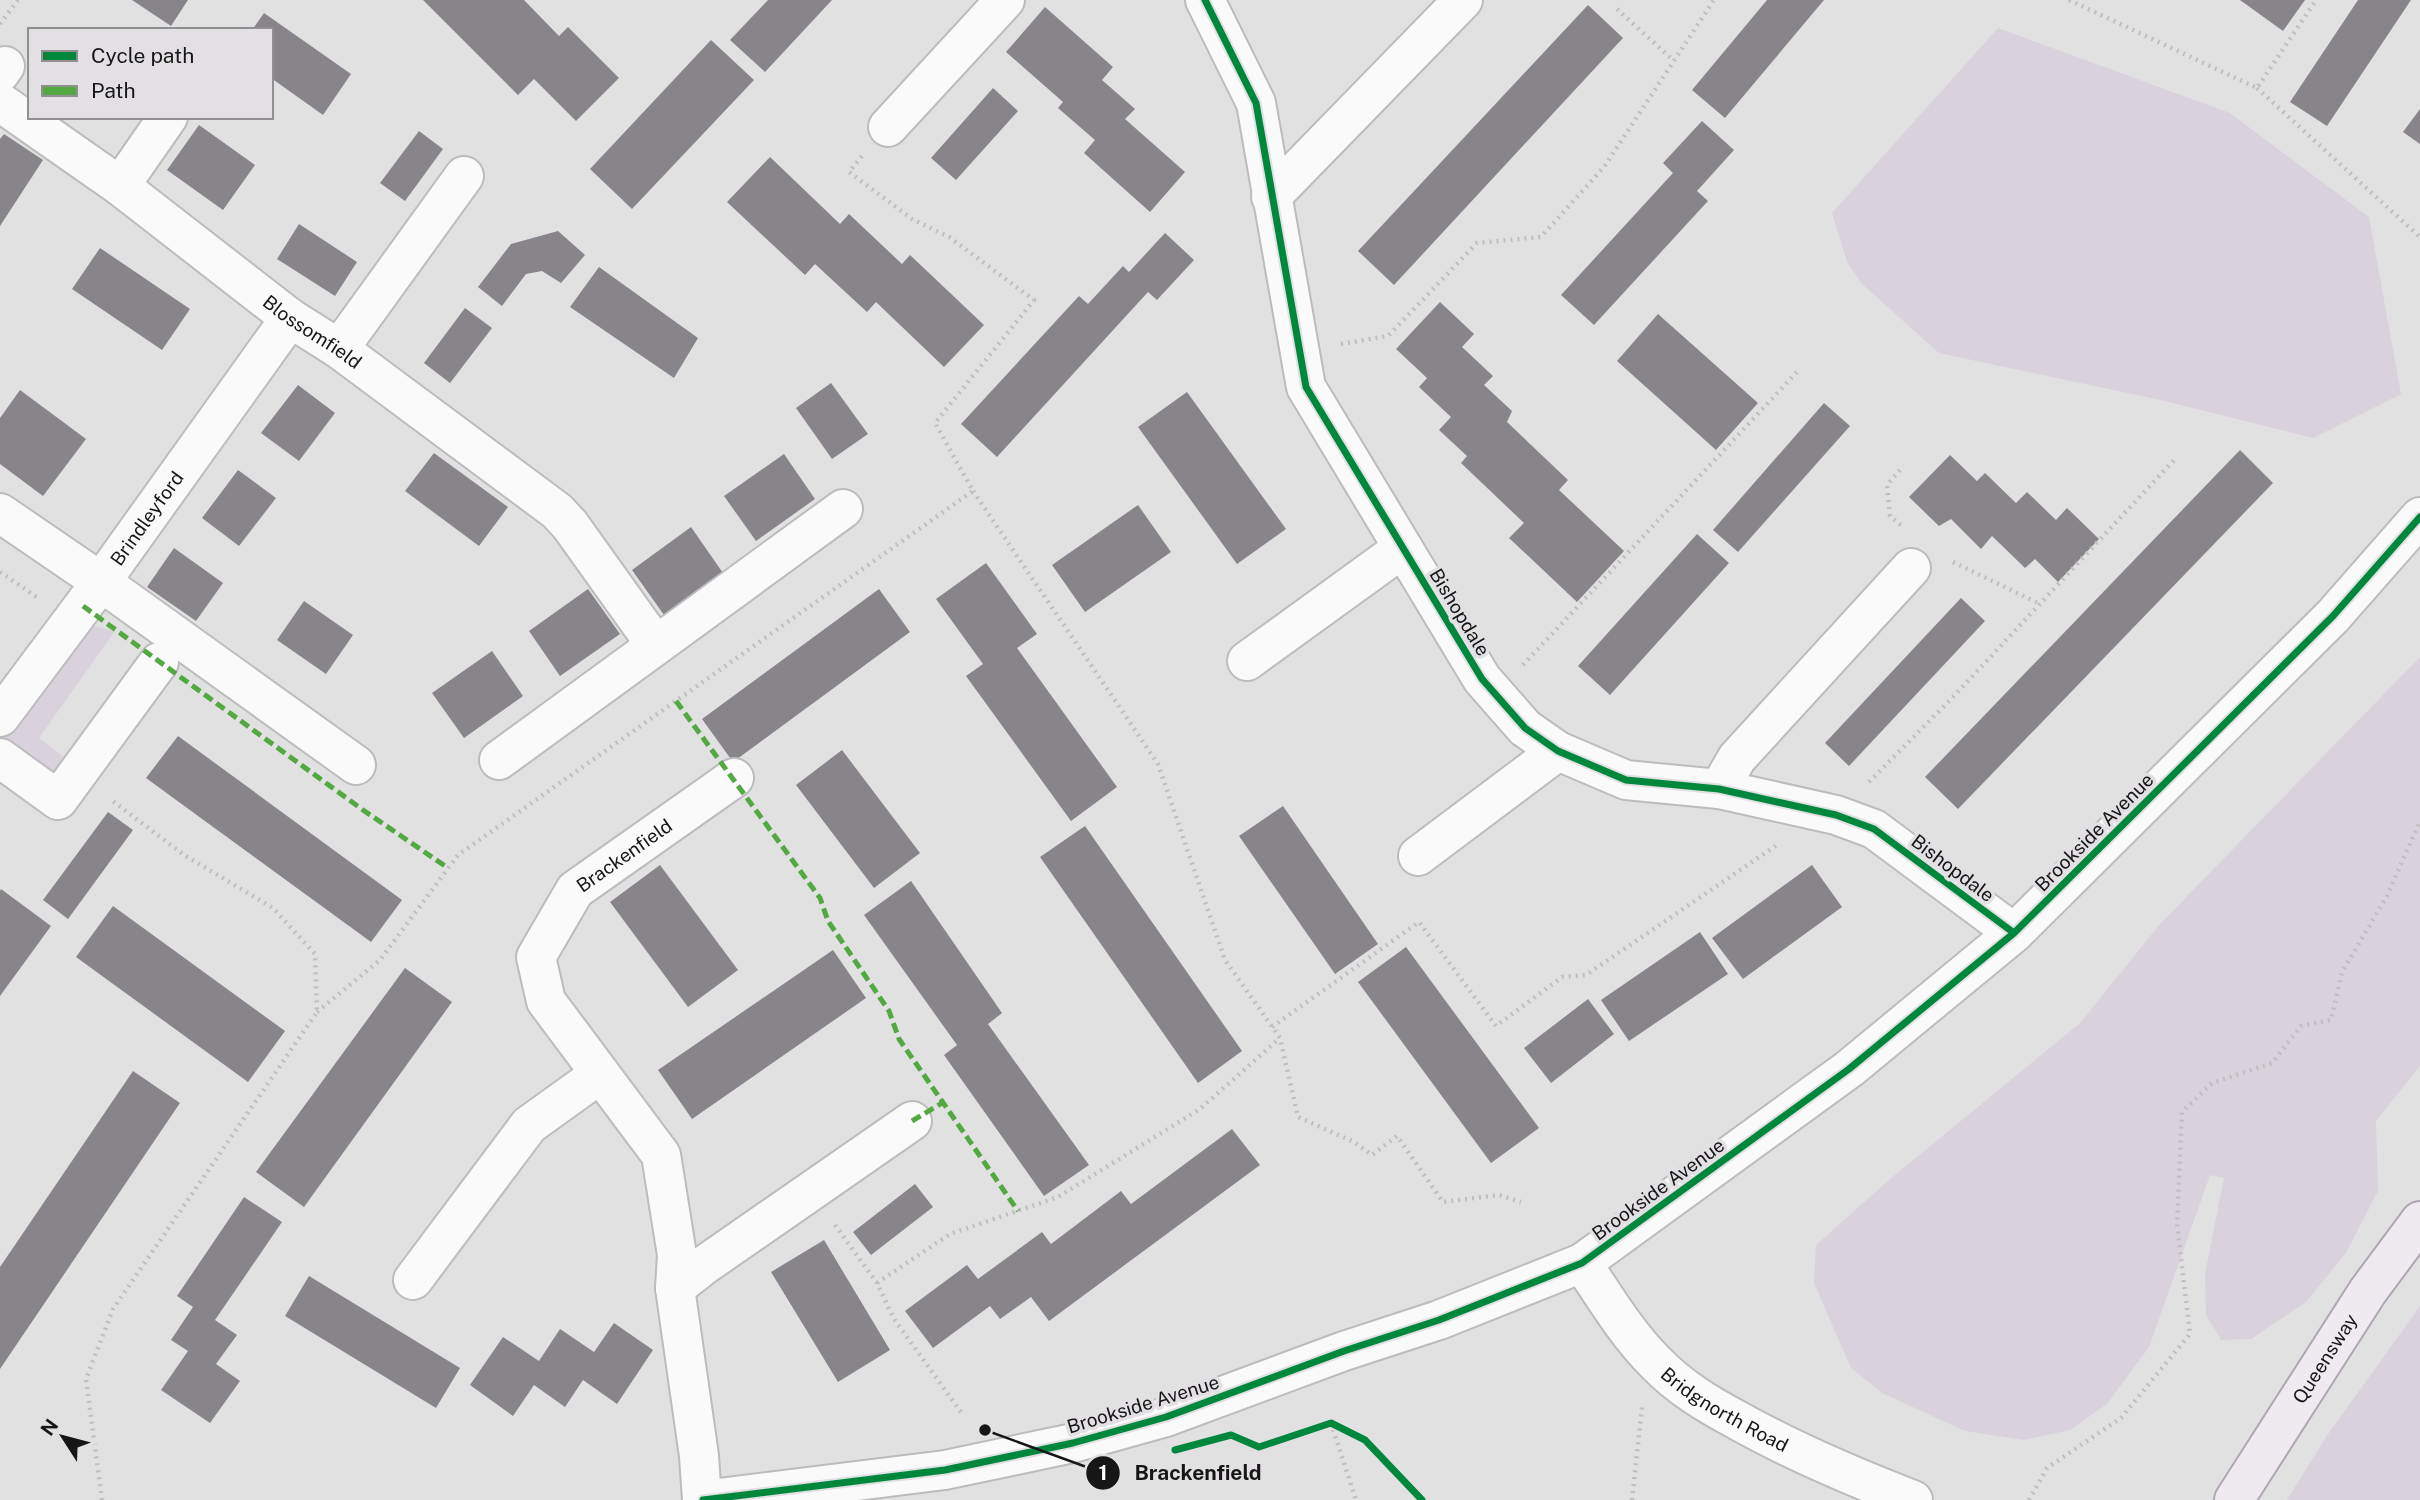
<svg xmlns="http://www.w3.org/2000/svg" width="2420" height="1500" font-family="'Public Sans',sans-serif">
<rect width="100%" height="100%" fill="#e2e1e2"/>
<path fill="#d9d1dc" d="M1998,28L2230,113L2369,217L2401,394L2313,438L2156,399L1939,353L1862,284L1847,262L1832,213Z
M70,621L115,631L39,738L80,769L58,800L0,758V717Z
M2420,657V1066L2376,1121L2378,1191L2346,1253L2306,1302L2251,1339L2221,1340L2206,1315L2205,1274L2224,1178L2210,1175L2149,1347L2107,1404L2070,1430L2024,1440L1965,1431L1882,1393L1851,1368L1814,1283L1816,1245L1889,1180L2080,1023L2160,924Z
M2420,1306V1500H2287L2326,1437Z"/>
<path fill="#88858a" d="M132,0H188L171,26Z
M423,0H524L559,36L568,27L619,78L576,121L534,79L518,95Z
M768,0H832L765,72L730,40Z
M1767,0H1824L1725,118L1692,90Z
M2240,0H2305L2283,31Z
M2358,0H2411L2327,126L2290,102Z
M1588,5L1623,38L1394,285L1358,251Z
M1045,7L1113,67L1102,80L1135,109L1125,119L1185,172L1150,212L1084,153L1095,140L1058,108L1063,102L1006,52Z
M264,13L351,74L323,115L271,78V30H252Z
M711,40L754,80L632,209L590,169Z
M993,88L1018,111L956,180L931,158Z
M2420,109V144L2403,132Z
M1702,121L1734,150L1697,191L1708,201L1594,325L1561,295L1673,173L1663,163Z
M199,125L255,165L223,210L167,170Z
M419,131L443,149L405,201L380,183Z
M4,134L43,160L0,226V139Z
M770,157L840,224L849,214L902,264L910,255L984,325L944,367L876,302L867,312L815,264L805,275L727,202Z
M299,224L357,262L335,296L277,259Z
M558,231L585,255L561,283L542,271L526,274L502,306L478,287L511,244Z
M1165,233L1194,260L1157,300L1148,292L997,457L961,424L1079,296L1088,304L1123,266L1129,272Z
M100,248L190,309L162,350L72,289Z
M599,267L698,338L674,378L570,307Z
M1440,302L1474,334L1462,347L1493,376L1484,385L1512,411L1507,422L1568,480L1559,490L1624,551L1577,602L1509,538L1524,523L1461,463L1467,456L1439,430L1451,417L1419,387L1427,378L1396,349Z
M465,308L492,328L450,383L424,363Z
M1658,314L1758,403L1716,450L1617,361Z
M831,383L868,434L832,459L796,408Z
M298,385L335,413L299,461L261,433Z
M20,390L86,439L43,496L0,464V418Z
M1187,392L1286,529L1237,564L1138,427Z
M1824,403L1850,426L1738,552L1713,530Z
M2240,450L2273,483L1958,809L1925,777Z
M434,453L508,507L479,546L405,491Z
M784,454L815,499L756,541L724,496Z
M1950,455L1977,481L1985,473L2016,503L2027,492L2056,520L2067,508L2099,539L2058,582L2035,559L2025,568L1992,536L1981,549L1951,519L1939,526L1909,497Z
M238,470L276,498L239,546L202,518Z
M1138,505L1171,552L1085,612L1052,565Z
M691,527L723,573L664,615L632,570Z
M1697,534L1729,563L1610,695L1578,666Z
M174,548L223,583L196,621L147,587Z
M986,563L1037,634L1017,648L1117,787L1071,821L966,676L983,664L936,599Z
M588,589L620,634L560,676L529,631Z
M879,589L910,632L733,762L702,719Z
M1961,598L1985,621L1849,766L1825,743Z
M304,601L353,635L326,674L277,640Z
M492,651L523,696L464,738L432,693Z
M178,736L402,900L371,942L146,778Z
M842,750L920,853L874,888L796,785Z
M1283,806L1378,944L1335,974L1239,836Z
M108,812L133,830L68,919L43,900Z
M1085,826L1242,1051L1198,1083L1040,857Z
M660,865L738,970L688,1007L610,902Z
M1812,865L1842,907L1743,979L1712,938Z
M911,881L1002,1013L988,1024L1089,1165L1044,1196L944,1055L957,1045L864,915Z
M1,889L51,926L0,996V891Z
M113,906L285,1031L248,1082L76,957Z
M1700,932L1728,974L1629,1041L1601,1000Z
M1406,947L1539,1128L1491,1163L1358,982Z
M833,950L866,998L692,1119L658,1070Z
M405,968L452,1002L304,1207L256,1172Z
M1588,999L1614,1034L1551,1083L1524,1048Z
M133,1071L180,1103L0,1369V1267Z
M1232,1129L1260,1165L1049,1321L1031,1297L1000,1319L990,1306L933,1348L905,1311L967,1265L978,1279L1042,1232L1051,1244L1121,1191L1131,1204Z
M915,1184L933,1207L871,1255L853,1232Z
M244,1197L282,1222L215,1320L237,1335L216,1364L240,1381L210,1423L161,1390L188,1351L171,1340L193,1307L177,1296Z
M824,1240L890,1350L838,1382L771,1272Z
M309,1276L460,1368L436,1408L285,1316Z
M614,1323L653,1350L617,1404L583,1380L565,1407L534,1385L513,1416L470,1385L503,1337L539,1361L560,1329L594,1352Z"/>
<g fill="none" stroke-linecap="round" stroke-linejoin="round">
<g stroke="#bdbcbd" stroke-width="42">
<g id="minor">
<path d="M1205,0L1256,103L1306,387L1482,679L1525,728L1558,751L1626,780L1719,789L1836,815L1874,829L2014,933"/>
<path d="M0,73L5,66"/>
<path id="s1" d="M0,102L120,186L290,318L339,349L557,511L570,525L655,644"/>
<path d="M888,127L1005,0"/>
<path d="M120,186L168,117"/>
<path d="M1271,197L1463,0"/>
<path d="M339,349L464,176"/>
<path d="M0,513L101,582L356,765"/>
<path d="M1247,661L1403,548"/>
<path id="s2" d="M0,717L101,582L290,318"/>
<path d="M0,758L58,800L159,662"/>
<path d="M499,760L843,509"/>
<path d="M1719,789L1737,758L1911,568"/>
<path d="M1418,856L1558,751"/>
<path id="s3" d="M1582,1263C1605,1297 1626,1333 1655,1362C1679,1387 1707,1404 1737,1420C1794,1452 1853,1477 1913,1500"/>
<path d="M413,1280L529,1125L600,1074"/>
<path d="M675,1288L703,1266L912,1121"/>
<path id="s4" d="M702,1500L699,1456L675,1288L677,1255L661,1155L546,1001L536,957L575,890L734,778"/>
<path d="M703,1500L945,1470L1073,1443L1166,1417L1344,1351L1439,1320L1582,1263L1849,1069L2014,933L2333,616L2420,517"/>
</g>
</g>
<g stroke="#aea7b2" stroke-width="42">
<g id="major">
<path id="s5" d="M2234,1500L2368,1291L2420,1221"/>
</g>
</g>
<path stroke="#c0bfc0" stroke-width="4.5" stroke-dasharray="2 5" stroke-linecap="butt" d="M2069,0L2257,88L2316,0
M1617,9L1674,61
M0,24L18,0
M2257,88L2420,237
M1341,344L1388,336L1477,243L1541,237L1604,167L1714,0
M1900,470L1887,485L1890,516L1903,527
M973,491L1158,764L1225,960L1280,1038L1298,1117L1354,1142L1372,1155L1397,1136L1443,1202L1499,1195L1521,1202
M1953,562L2040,604
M0,572L38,598
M1523,665L1797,372
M1869,782L1953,697L2176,458
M317,1012L380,960L458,855L973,491L935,423L1034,300L949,237L912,219L849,172L862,156
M1272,1027L1419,922L1496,1026L1562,977L1586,975L1777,845
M835,1225L877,1283L894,1319L963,1415
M877,1283L950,1234L1058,1197L1200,1109L1280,1038
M1331,1423L1356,1500
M102,1500L86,1379L113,1309L317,1012L315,954L273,908L184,855L110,799
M1632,1500L1642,1407
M2029,1500L2047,1468L2121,1418L2190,1334L2177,1224L2182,1112L2212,1083L2272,1063L2301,1026L2331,1020L2342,972L2387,896L2420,821"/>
<use href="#minor" stroke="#fbfafb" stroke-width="38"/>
<use href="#major" stroke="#eeeaf0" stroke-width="38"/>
<path stroke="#52a942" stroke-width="5" stroke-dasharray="10 5" stroke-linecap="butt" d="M83,606L363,810L448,868
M676,701L820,898L828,921L889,1011L899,1039L1018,1211
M912,1121L942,1103"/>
<g stroke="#e2e0e3" stroke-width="11">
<path id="cycleway" d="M1205,0L1256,103L1306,387L1482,679L1525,728L1558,751L1626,780L1719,789L1836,815L1874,829L2014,933
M1175,1450L1231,1435L1259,1447L1331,1423L1365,1440L1422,1500
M703,1500L945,1470L1073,1443L1166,1417L1344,1351L1439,1320L1582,1263L1849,1069L2014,933L2333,616L2420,517"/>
</g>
<use href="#cycleway" stroke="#00873e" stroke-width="7"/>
</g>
<g text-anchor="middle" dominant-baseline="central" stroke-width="7" stroke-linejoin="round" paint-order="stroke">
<g font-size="19" fill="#171617" stroke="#e2e0e3">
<text stroke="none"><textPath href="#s1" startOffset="388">Blossomfield</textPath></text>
<text stroke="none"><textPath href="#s2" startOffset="247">Brindleyford</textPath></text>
<text transform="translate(1460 612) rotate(59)">Bishopdale</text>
<text transform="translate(2094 832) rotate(-45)">Brookside Avenue</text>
<text stroke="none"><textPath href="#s4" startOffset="723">Brackenfield</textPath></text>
<text transform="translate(1953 868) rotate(37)">Bishopdale</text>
<text transform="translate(1658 1189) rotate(-36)">Brookside Avenue</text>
<text stroke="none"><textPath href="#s5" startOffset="168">Queensway</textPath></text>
<text transform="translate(1143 1404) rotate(-17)">Brookside Avenue</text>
<text stroke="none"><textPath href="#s3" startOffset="208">Bridgnorth Road</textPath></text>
</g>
</g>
<path fill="none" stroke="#171617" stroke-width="2.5" d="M985 1430L1103 1473"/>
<g fill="#171617" stroke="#e2e0e3" stroke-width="2.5">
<circle cx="985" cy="1430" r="7"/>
<circle cx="1103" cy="1473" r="18"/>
</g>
<g font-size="21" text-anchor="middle" font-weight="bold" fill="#fff">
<text x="1103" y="1480">1</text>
</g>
<g font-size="21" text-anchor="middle" font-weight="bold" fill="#171617" stroke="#e2e0e3" stroke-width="7" stroke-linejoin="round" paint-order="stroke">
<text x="1198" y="1480">Brackenfield</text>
</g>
<rect x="28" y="28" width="245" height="91" fill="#e2e0e3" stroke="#918f91" stroke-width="2"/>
<rect x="42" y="51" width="35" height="10" fill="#00873e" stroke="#918f91" stroke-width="2"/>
<text x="91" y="63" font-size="21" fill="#171617">Cycle path</text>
<rect x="42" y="86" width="35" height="10" fill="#52a942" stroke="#918f91" stroke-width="2"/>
<text x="91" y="98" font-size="21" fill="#171617">Path</text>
<g transform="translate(63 1437) rotate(306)" stroke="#e2e0e3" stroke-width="5" paint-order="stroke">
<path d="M0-5L12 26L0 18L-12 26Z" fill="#171617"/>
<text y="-10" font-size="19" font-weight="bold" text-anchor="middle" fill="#171617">N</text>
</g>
</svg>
